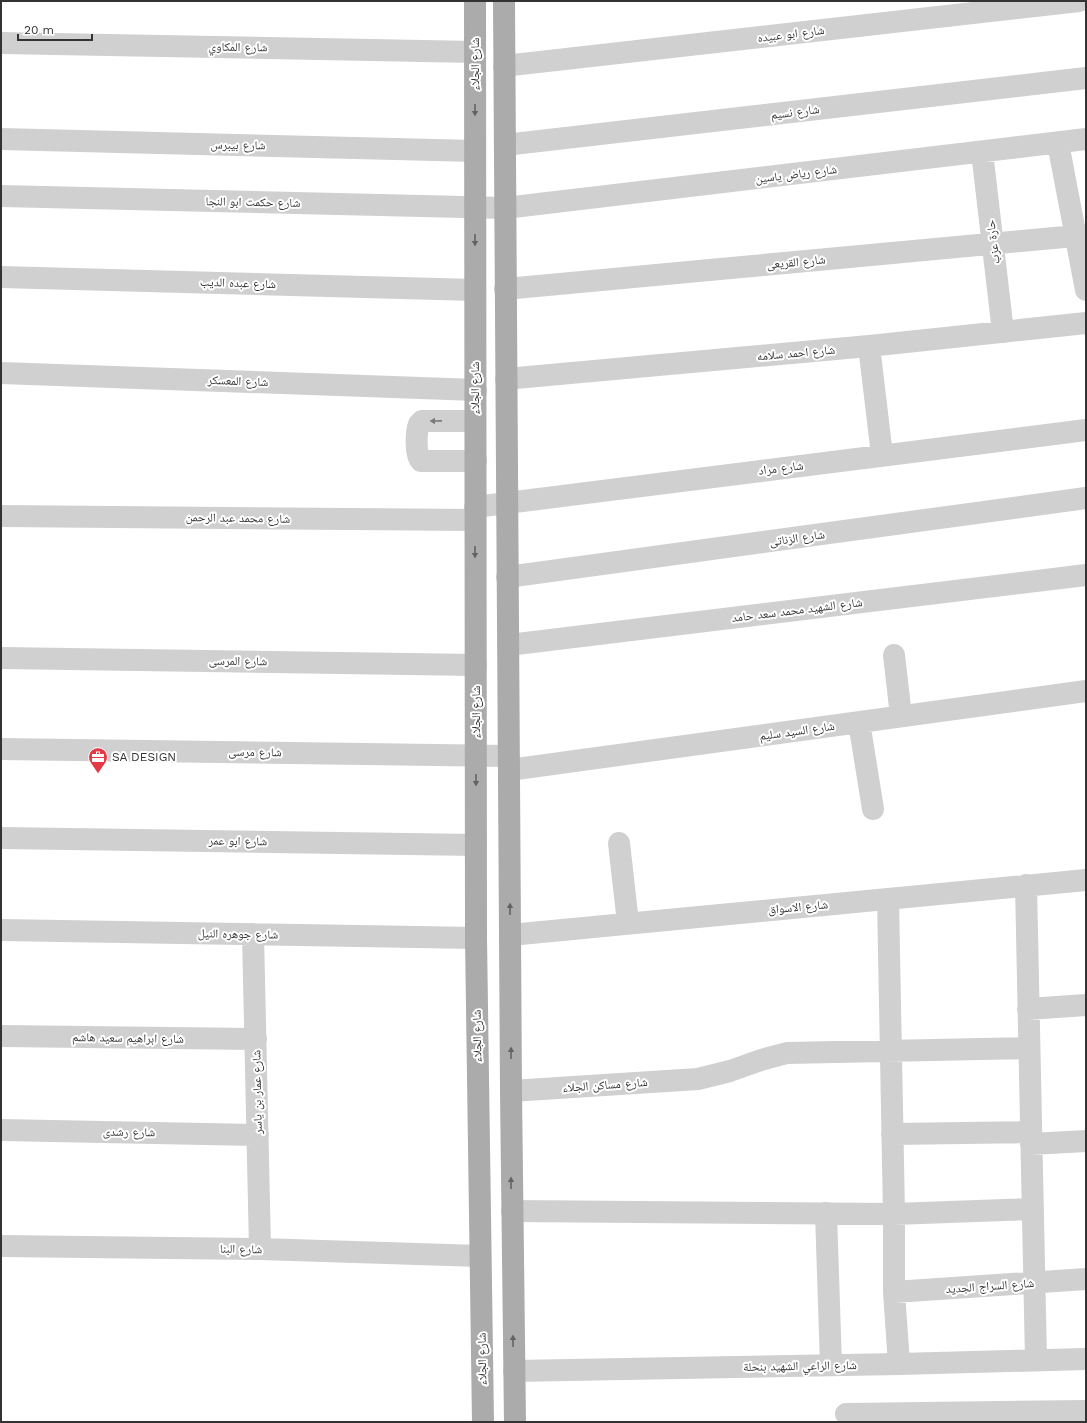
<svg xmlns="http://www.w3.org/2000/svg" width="1087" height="1423" font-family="'Work Sans','Noto Naskh Arabic',sans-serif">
<rect width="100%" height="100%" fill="#fff"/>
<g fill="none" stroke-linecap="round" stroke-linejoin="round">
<path stroke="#d0d0d0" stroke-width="22" d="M1,43L475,52
M504,66L1079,1
M1,139L475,151
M1058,143L1086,290
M505,145L1086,78
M982,152L1003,332
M1,196L505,208L1086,139
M1,277L475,290
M505,289L1086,235
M869,346L882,455
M1,373L476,390
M506,379L869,346L1086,323
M475,421H422L419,424C416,432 415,455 421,461H476
M475,507L1086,430
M1,516L475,520
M507,577L1086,498
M508,645L1086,575
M894,655L901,716
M1,658L476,665
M859,722L873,809
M1,749L508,756
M509,770L1086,691
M1,838L476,845
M619,843L628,923
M1026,885L1036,1360
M888,899L894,1214V1292L899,1364
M1,930L476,938
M253,934L260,1249
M510,935L1086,880
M1028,1009L1086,1005
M1,1036L256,1039
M511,1091L698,1079L730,1071L761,1060L787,1053L1029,1048
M1,1130L258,1135
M892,1134L1031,1132
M1031,1144L1086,1141
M512,1211L894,1214L1033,1209
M826,1213L831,1365
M1,1246L260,1249L480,1256
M894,1292L1086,1279
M514,1371L899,1364L1086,1359
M846,1414L1086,1411"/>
<path stroke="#ababab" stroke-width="22" d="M475,1L476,938L483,1422
M504,1L511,1091L515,1422"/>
</g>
<defs><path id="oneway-solid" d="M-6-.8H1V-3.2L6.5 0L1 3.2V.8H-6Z"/></defs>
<g fill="#636363">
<use href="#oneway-solid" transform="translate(475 110) rotate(90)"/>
<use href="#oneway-solid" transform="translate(475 240) rotate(90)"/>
<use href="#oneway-solid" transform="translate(475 552) rotate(90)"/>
<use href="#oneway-solid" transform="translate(476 780) rotate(90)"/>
<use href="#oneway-solid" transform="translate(510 909) rotate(-90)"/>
<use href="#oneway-solid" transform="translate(511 1053) rotate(-90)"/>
<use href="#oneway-solid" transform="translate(511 1183) rotate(-90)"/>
<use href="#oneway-solid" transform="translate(513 1341) rotate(-91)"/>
</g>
<use fill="#7a7a7a" href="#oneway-solid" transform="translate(436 421) rotate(179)"/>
<defs>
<g id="office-pin" transform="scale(1)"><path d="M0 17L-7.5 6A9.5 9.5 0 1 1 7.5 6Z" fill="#e63946" stroke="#fff"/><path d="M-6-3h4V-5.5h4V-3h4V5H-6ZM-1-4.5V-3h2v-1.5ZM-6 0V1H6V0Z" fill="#fff"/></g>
</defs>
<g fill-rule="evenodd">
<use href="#office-pin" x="98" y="757"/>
</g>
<g text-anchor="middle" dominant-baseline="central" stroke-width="4" stroke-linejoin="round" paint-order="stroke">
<g font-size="12" fill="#333" stroke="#fff">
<text transform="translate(791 34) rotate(-7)">شارع ابو عبيده</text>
<text transform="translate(238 47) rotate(1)">شارع المكاوي</text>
<text transform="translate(475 64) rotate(-90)">شارع الجلاء</text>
<text transform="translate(795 112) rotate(-7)">شارع نسيم</text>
<text transform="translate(238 145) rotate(1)">شارع بيبرس</text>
<text transform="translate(796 174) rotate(-7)">شارع رياض ياسين</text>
<text transform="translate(253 202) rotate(1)">شارع حكمت ابو النجا</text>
<text transform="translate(993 242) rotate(-97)">حارة عزب</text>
<text transform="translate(796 262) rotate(-5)">شارع القريعى</text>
<text transform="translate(238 283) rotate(2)">شارع عبده الديب</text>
<text transform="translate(796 353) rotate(-5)">شارع احمد سلامه</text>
<text transform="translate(238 381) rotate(2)">شارع المعسكر</text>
<text transform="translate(475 388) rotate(-90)">شارع الجلاء</text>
<text transform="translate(781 468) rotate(-7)">شارع مراد</text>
<text transform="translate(238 518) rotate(1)">شارع محمد عبد الرحمن</text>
<text transform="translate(797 538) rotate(-8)">شارع الزناتى</text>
<text transform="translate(797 610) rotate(-7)">شارع الشهيد محمد سعد حامد</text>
<text transform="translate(238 661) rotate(1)">شارع المرسى</text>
<text transform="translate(476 712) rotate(-90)">شارع الجلاء</text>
<text transform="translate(797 731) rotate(-8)">شارع السيد سليم</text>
<text transform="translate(255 752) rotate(1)">شارع مرسى</text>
<text transform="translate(238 841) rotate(1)">شارع ابو عمر</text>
<text transform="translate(798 907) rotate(-5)">شارع الاسواق</text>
<text transform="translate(238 934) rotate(1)">شارع جوهره النيل</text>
<text transform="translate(477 1036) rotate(-91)">شارع الجلاء</text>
<text transform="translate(128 1038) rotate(1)">شارع ابراهيم سعيد هاشم</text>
<text transform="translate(605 1085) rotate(-4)">شارع مساكن الجلاء</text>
<text transform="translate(257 1092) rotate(-91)">شارع عمار بن ياسر</text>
<text transform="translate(129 1132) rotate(1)">شارع رشدى</text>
<text transform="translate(241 1249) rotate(1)">شارع البنا</text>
<text transform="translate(990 1286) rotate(-4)">شارع السراج الجديد</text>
<text transform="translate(482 1359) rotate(-91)">شارع الجلاء</text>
<text transform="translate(800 1366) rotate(-1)">شارع الراعي الشهيد بنحلة</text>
</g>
<g font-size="12" fill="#333" stroke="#fff" text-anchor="start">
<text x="112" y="757">SA DESIGN</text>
</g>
</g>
<rect width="1087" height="1423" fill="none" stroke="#333333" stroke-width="4"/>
<path d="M18 34v6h74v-6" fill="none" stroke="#333333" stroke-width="2"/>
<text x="24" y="34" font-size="12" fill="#333333" stroke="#ffffff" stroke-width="3" paint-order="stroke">20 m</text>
</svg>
